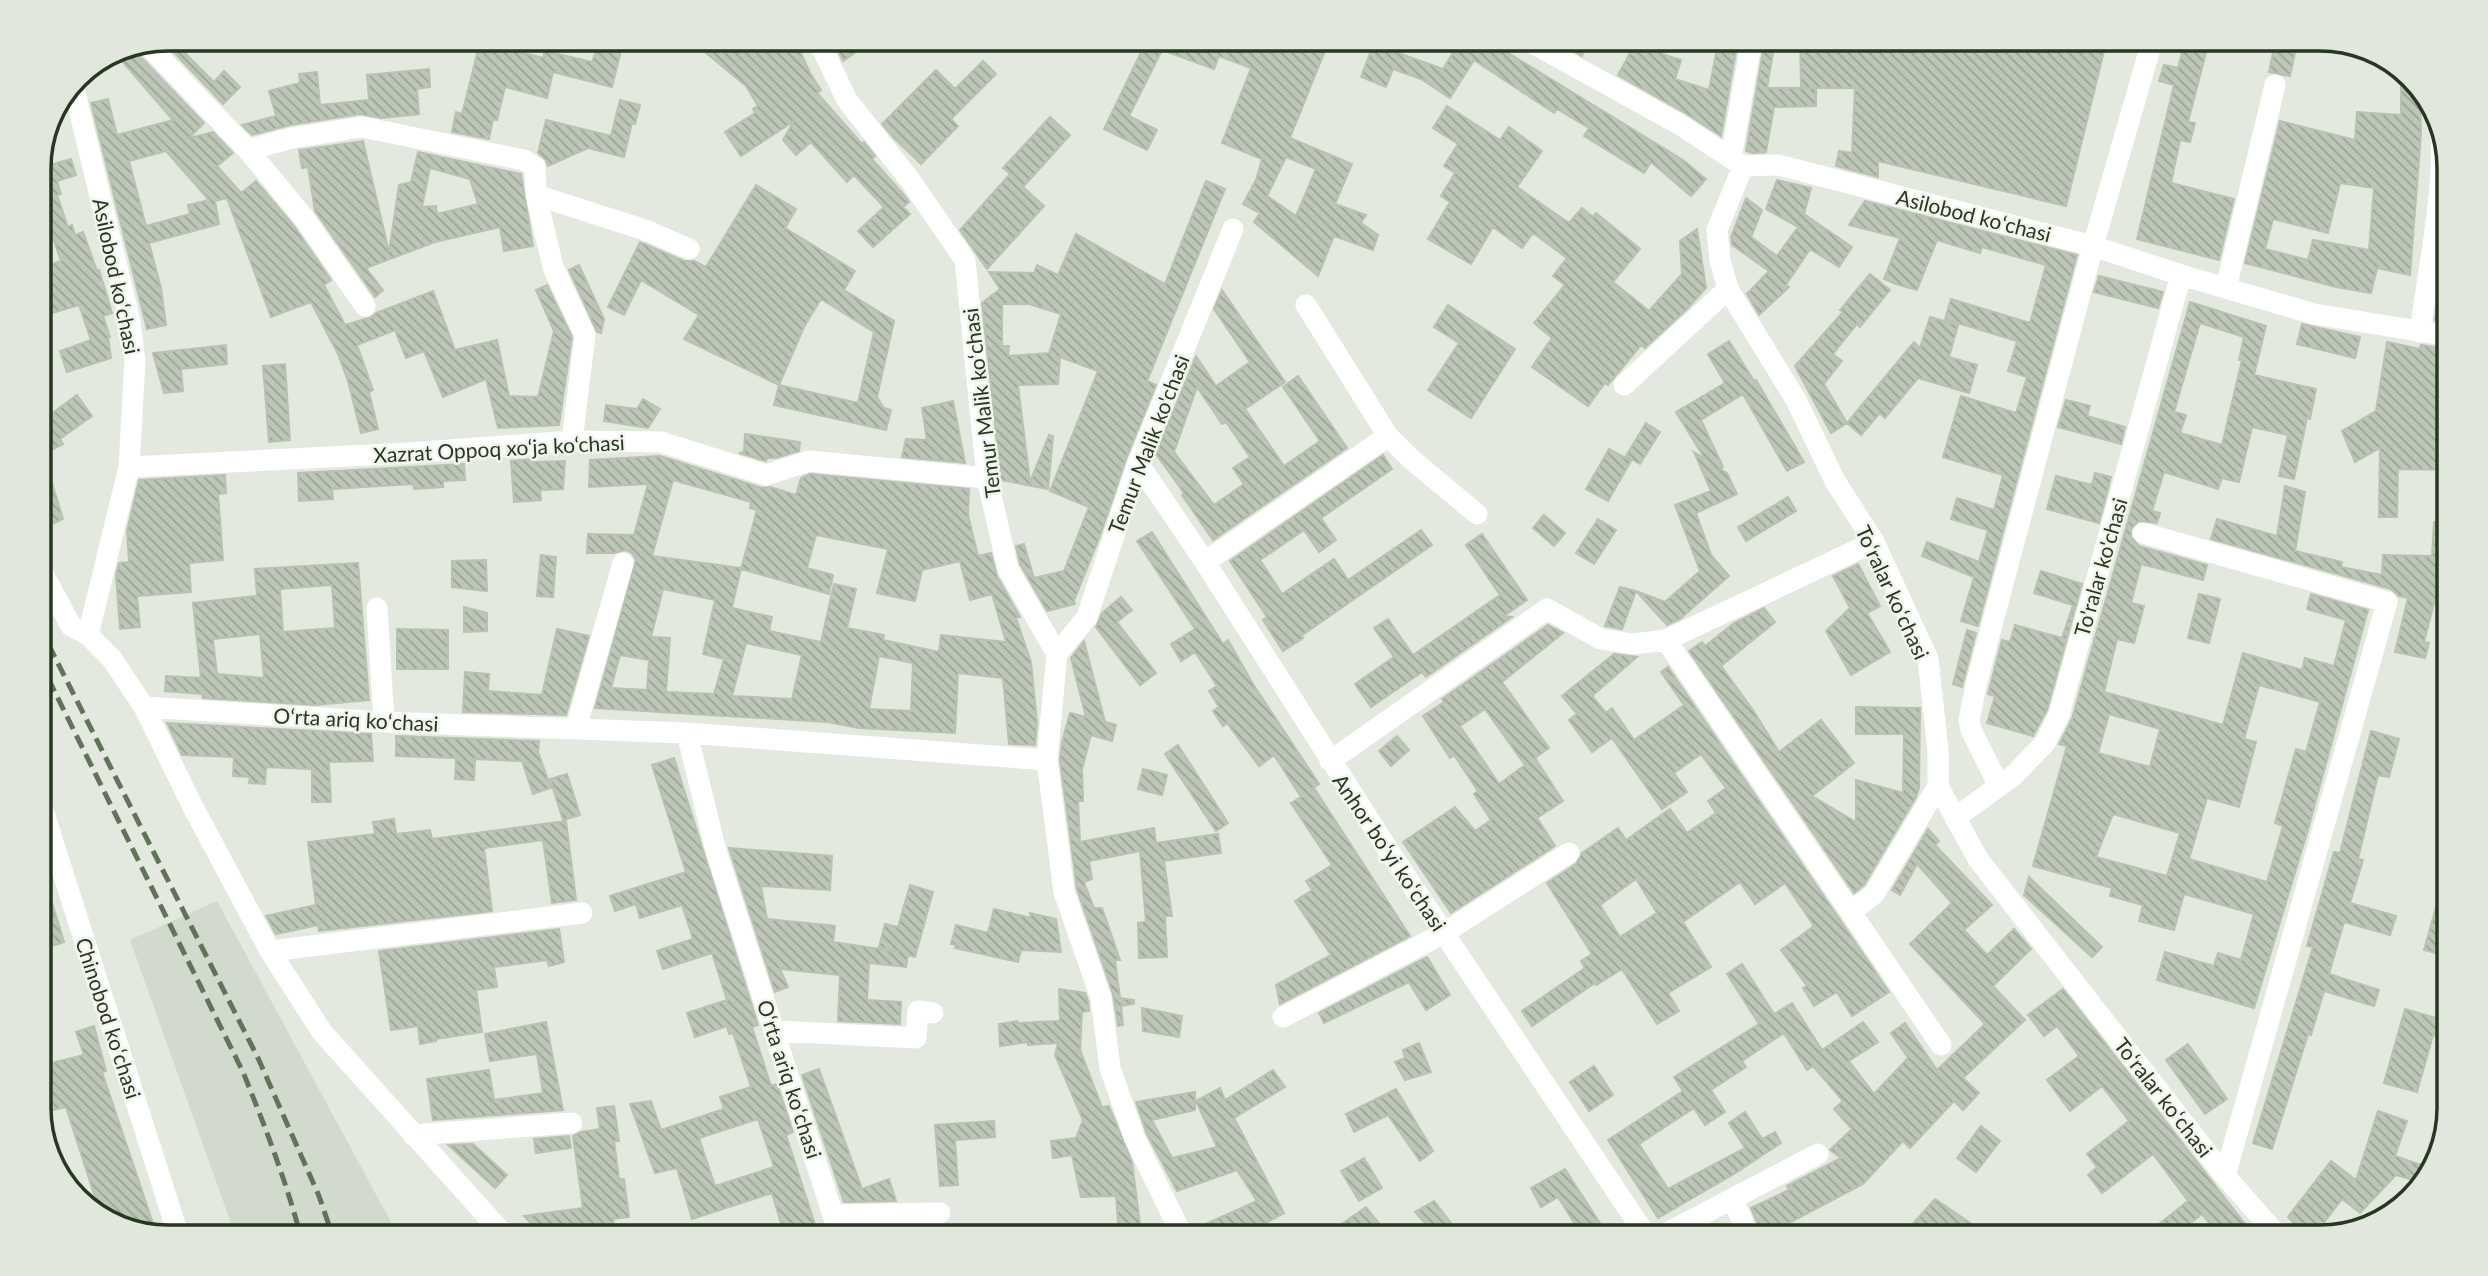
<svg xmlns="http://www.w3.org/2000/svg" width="2488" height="1276" font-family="Lato,sans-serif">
<defs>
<pattern id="building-back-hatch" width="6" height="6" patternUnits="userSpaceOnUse" patternTransform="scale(1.75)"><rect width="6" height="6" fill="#bdc7b7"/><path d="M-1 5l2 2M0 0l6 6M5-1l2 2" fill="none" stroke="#9aa394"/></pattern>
</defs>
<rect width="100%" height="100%" fill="#e3e9de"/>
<path fill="#d2d9cd" d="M217,901L399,1237H236L130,940Z"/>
<path fill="url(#building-back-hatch)" stroke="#b8c2b1" stroke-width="2" fill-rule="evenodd" d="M170,38L214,82L224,71L240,87L223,104L164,42Z
M601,38H624L612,87L553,72L547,98L505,87L497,120L493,119L489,139L452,132L456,112L462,114L480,42L543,58L545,51L592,62Z
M688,38H794L810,73L821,90L817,93L862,144L864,142L875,156L872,159L905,196L909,202L903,207L910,214L873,247L858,231L884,207L854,175L847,182L811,142L796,155L783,140L794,121L741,156L725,132L755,113L753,109L758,106L746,86Z
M832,38H876L843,61Z
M1136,38H1330L1290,138L1352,164L1335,204L1366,215L1361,223L1378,235L1373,250L1334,236L1318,276L1254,222L1260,213L1243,204L1256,180L1262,159L1222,143L1251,68L1219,56L1214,69L1162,50L1129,116L1157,130L1147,150L1104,129L1145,44L1136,41ZM1286,157L1316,169L1296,216L1267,196Z
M1376,38H1404L1398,53L1443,69L1462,38H1510L1505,51L1683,160L1706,179L1691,196L1651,162L1644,173L1584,136L1589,128L1557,109L1554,113L1474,60L1450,98L1421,79L1393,69L1386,87L1361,77Z
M1551,38H1587L1582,56Z
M1632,38H1664L1662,54L1681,60L1675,79L1709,90L1719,38L1738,40L1721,136L1685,113L1618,75L1629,55Z
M1800,38H2036L2105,47L2066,206L1878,161V177L1836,166L1839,151L1852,153L1855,88H1801Z
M2186,38L2209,41L2188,122L2195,123L2190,142L2180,140L2171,183L2234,199L2219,260L2137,239L2174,85L2159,81L2164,65L2178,68Z
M2276,38H2298L2290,76L2269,72Z
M133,45L136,52L204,123L189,138L213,132L233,153L217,166L241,193L256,181L294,226L331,280L324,285L345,325L372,317L376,313L433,291L455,350L497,340L509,396L538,397L554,331L536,290L547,285L572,337L559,425L498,428L486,379L443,397L424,351L406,358L395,330L357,345L373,390L369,392L378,429L361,433L348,381L338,354L311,302L271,317L227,198L215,201L219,224L149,243L161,288L166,325L147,329L91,103L108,99L117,135L173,120L114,52ZM166,151L209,200L188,205L190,214L146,226L129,161Z
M1764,45L1774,47L1767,88H1816V106L1774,107L1766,152L1753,153L1746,151Z
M983,61L996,74L951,119L958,126L921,164L894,138L882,124L936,70L955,89Z
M429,69L430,87L417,89L419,114L382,118L360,114L290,125L252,135L242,125L276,116L269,91L300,83L299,74L317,72L320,105L369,100L367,75Z
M2414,84L2420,90L2421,134L2410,275L2377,268L2371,293L2336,287L2245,263L2280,121L2355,140L2357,112L2401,115V85ZM2340,183L2374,188L2369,250L2313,240L2308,260L2265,249L2273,219L2328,233Z
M620,100L640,105L635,124L632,123L624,157L588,148L548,166L546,160L538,153L546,120L611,136Z
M1447,106L1500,140L1509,127L1542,151L1517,187L1569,223L1582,208L1593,217L1596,213L1640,249L1613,282L1649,311L1682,274L1680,241L1697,229L1706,288L1687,309L1645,348L1641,345L1608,385L1605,383L1588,406L1532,367L1552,338L1534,323L1565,285L1553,276L1567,258L1533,233L1522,248L1493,227L1471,264L1428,239L1450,202L1441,196L1455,173L1444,166L1458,144L1433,128Z
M1050,117L1070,135L1023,187L1044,206L987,269L960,230L1010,174L1003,168Z
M363,141L389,252L399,185L411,182L418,152L521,174L533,246L504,251L500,227L435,242L366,268L383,290L375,297L315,211L308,167L302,168L299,150ZM430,168L470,179L478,204L437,214L436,206L422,207Z
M71,159L76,175L57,181L61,194L57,195L68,227L72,225L75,235L83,232L97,271L99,270L112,313L103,316L110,337H108L111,358L67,372L60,351L91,340L79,305L39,317V268L61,261L39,197V168Z
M1777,180L1811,188L1804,214L1852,247L1839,267L1810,249L1786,285L1789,287L1759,315L1747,294L1769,271L1732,245L1731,237L1746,198L1762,210L1751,237L1777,256L1798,227L1766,209Z
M1206,181L1225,189L1147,381L1156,385L1126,459L1100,536L1075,598L1072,595L1075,604L1047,611L1020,564L1016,546L1024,544L1034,578L1064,571L1089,507L1050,491L1098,371L1060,357L1058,384L1018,385L1030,482L1049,435L1053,436L1048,489L1001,480L982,303L1000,289L989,272L1034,273L1037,265L1058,275L1076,234L1165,284ZM1002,304H1029L1061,314L1049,353L1008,356L1009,346H1002Z
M756,185L796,209L785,228L855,271L844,290L894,321L877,397L884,408L891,410L886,430L774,405L779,385L684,339L699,315L641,280L624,315L608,307L640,242L684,261H694L706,267ZM821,299L874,332L858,403L779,385L804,327Z
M1865,201L2077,255L1978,626L1961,621L1974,577L1922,556L1927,542L1979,562L1988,530L1951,519L1957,498L1994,510L2003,475L1943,457L1961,396L2016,413L2027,377L2008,371L2017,341L1945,319L1951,299L2030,323L2046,265L1982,247L1980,253L1937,240L1917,290L1896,284L1884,279L1900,238L1849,225Z
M2446,246H2449L2447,304L2449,305V323L2435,320Z
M579,265L604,319L601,333L597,332L569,270Z
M1870,274L1890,290L1860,327L1857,324L1833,354L1842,361L1824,384L1847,423L1831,433L1795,366L1843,312L1840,310Z
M2099,276L2163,292L2158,308L2094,292Z
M1222,290L1285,382L1245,409L1284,466L1320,441L1283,387L1298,376L1347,448L1213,540L1182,495L1184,493L1156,454L1196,356L1216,386L1250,362L1214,309ZM1197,387L1222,424L1226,422L1250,457L1233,468L1244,484L1214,505L1174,452Z
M2190,302L2266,326L2254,375L2316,389L2310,419L2307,418L2294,479L2279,476L2288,435L2252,427L2239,482L2222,478L2218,489L2164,472L2152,511L2160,513L2157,523L2139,521L2131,529V537L2139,546L2207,565L2203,580L2141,564L2131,603L2144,606L2134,643L2117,639L2104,692L2223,725L2243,653L2302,670L2305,658L2334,666L2346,620L2307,609L2311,594L2368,610L2307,833L2254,1008L2157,980L2165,952L2214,966L2218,953L2241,960L2254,914L2184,894L2174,930L2139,921L2143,905L2110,896L2112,888L2033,866L2067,746L2059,744L2072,719ZM2200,323L2244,337L2239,360H2242L2222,445L2180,433L2186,415L2174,412ZM2259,685L2320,702L2306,752L2296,749L2275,823L2283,826L2267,882L2189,859L2207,798L2239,807L2256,742L2244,739ZM2109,714L2160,729L2150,767L2098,753ZM2113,814L2180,833L2167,876L2096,857Z
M1448,305L1515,349L1471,418L1428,390L1459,343L1434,327Z
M1930,317L1958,325L1949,357L1977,365L1969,393L1918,378L1885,418L1880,413L1861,435L1847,423L1914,342L1920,348Z
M2302,324L2360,337L2355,358L2297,344Z
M1729,341L1754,381L1756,380L1804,462L1787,471L1743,394L1701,420L1723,467L1720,469L1727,473L1737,494L1696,513L1711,555L1729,576L1680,619L1667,625L1636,591L1665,602L1700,571L1675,505L1711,491L1694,452L1705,459L1676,412L1725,383L1708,354Z
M2387,342L2420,349L2421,345L2447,349L2444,383L2449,384V470L2398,469L2397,517H2379L2380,448L2355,462L2342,431L2376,411Z
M226,345L227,364L181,369L183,391L164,393L153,353Z
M285,364L290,440L269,442L263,366Z
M77,395L92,416L60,439L63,444L43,454L63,519L48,526L39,524V423Z
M643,399L660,409L648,428L604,421L606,405L637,409Z
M2066,400L2090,406L2087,416L2125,427L2121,444L2058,427Z
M953,401L965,463L902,457L906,439L927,440L922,408Z
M1646,423L1660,432L1640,464L1626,456Z
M745,434L800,442L799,451L776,458H767L766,461L739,453L744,452Z
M1609,449L1631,461L1608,501L1586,489Z
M1383,455L1392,469L1321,518L1336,540L1319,552L1304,530L1260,560L1282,594L1334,559L1348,580L1421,530L1432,545L1301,636L1303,638L1283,651L1263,620L1267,617L1230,561Z
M660,456L762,488L770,487L796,495L801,478L810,474L969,489L968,515L978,556L991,553L997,576L1020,617L1016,618L1031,662L1037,723L1035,745L1009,744L1003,678L958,673L955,733L859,728L828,722L595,708L636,560L632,553L626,550L614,553H587L588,534L634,535L648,484L589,487L590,460ZM673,480L751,502L750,508L757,510L741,569L829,594L833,575L807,568L816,535L888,549L877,593L915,601L922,570L960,561L970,600L992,594L1006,642L941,635L939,652L883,640L884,635L847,628L856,589L834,584L821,642L769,631L772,617L732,608L741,568L652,556ZM663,589L715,600L703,654L724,659L714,694L666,692L670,638L651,637ZM746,643L802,655L792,699L732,696ZM620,655L649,660L647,690L611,688ZM879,656L913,663L911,711L869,709Z
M534,459L535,462L565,461L563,489L540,490L541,500L514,502L511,461Z
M464,464L465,480L443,481V487L414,489L413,484L332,489L333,499L299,501L298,473Z
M2095,473L2111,477L2099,523L2047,509L2056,476L2092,485Z
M225,475L226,493L218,494L223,560L189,563L191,592L137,596L140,627L120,629L116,576L119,563L129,562L127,531L139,480Z
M2285,486L2305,492L2295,551L2342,562L2341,567L2382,575L2383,555L2432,556L2434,522L2449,523V598L2435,599L2424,642L2429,643L2425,658L2395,652L2408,598L2399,596L2391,589L2211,539L2217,519L2277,536Z
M1788,497L1796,511L1746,541L1738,527Z
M1544,515L1565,533L1554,546L1533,528Z
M1598,519L1616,530L1594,564L1576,553Z
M1152,532L1223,644L1228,640L1253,684L1319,784L1311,790L1314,788L1410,936L1280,1004L1276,985L1331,955L1295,901L1312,890L1306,881L1332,865L1291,803L1301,797L1274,755L1259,766L1227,723L1223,726L1213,711L1219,707L1209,691L1217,686L1195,652L1181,661L1171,644L1195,629L1137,541Z
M1482,534L1527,600L1504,616L1512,617L1426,677L1422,672L1371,707L1355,684L1394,657L1374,628L1388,619L1413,655L1500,595L1466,545Z
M541,555L556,557L553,597L537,596Z
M486,560L487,591L452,587V561Z
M358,563L369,700L315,705L203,698L202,694L165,691L166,676L201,678L193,603L257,596L255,569ZM332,585L335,628L283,632L280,589ZM260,634L264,678L217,674L213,639Z
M1858,564L1880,606L1867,613L1890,652L1851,675L1826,631L1850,608L1833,576Z
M2041,571L2082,584L2047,710L2033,736L1987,723L1995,696L1988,694L2002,640L2010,642L2015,625L2062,638L2073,605L2034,593Z
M1620,587L1636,591L1622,629L1605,626Z
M2199,594L2220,599L2209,643L2188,638Z
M1121,597L1132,610L1117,622L1156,673L1140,685L1096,627L1102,613Z
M464,607L487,613V631L464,632Z
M1764,608L1775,622L1721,666L1753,710L1779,752L1821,720L1854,763L1812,796L1856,822V780L1903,793L1904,734H1856V707L1920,708L1919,788L1916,797L1864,885L1854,893L1689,651L1702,642L1705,646L1734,623Z
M1548,625L1563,633L1502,682L1549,748L1535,758L1563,801L1537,818L1555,846L1451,913L1403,842L1455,807L1475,831L1491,820L1474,794L1478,791L1454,755L1450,758L1423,716L1444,702L1442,699ZM1485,709L1525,765L1499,784L1460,726Z
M397,629L448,630V669H397Z
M557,629L589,636L566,715L463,712L465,672L489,674L488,691L542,695Z
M1967,630L1976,633L1962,687L1953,684Z
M1084,641L1105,722L1116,725L1112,741L1091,735L1082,769L1083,801H1078L1080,842L1154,828L1156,843L1218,834L1221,853L1164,861L1172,916H1165L1167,957L1139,958L1138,923L1146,922L1140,851L1089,861L1092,879L1084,882L1094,908H1102L1120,960H1115L1120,998L1134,1000V1004L1121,1006L1123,1025L1118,1026L1113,994L1077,889L1060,760L1062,742L1070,713L1086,717L1071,658Z
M1614,654L1637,657L1592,696L1606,713L1612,708L1634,740L1684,705L1661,672L1668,667L1889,992L1852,1016L1837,992L1814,1006L1803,988L1807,986L1781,950L1814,926L1785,883L1755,904L1740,882L1683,922L1711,967L1668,993L1679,1011L1657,1024L1622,969L1596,985L1595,983L1532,1026L1522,1011L1585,968L1581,961L1592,954L1547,883L1576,864L1582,853L1618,828L1626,840L1670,809L1687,833L1716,813L1708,801L1726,788L1701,754L1674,773L1687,792L1662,809L1612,738L1592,752L1569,720L1577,714L1562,696ZM1636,879L1657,913L1620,937L1600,905Z
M167,723L371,734L373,761L329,762L331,802H312V769L266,767L265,784L249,783L250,777L233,776L234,757L182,755Z
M2371,731L2399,739L2389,777L2378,775L2358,859L2363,860L2350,903L2396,916L2390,935L2344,922L2329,974L2379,990L2374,1006L2324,991L2311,1035L2308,1034L2272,1149L2253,1143L2313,947L2307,946L2334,852L2340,853Z
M396,736L539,741L538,752L551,788L533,794L522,761L475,759L474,780L455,779L456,758L396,756Z
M1397,736L1409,750L1391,766L1379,751Z
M1178,745L1228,823L1216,831L1165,754Z
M674,758L758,1025L752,1027L771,1086L777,1084L793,1132L786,1135L819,1237H785L772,1193L692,1219L677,1168L655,1173L630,1104L651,1101L661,1130L724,1109L720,1097L751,1087L733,1033L729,1034L727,1026L695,1037L687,1013L727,1000L712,953L663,969L657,951L693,939L682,905L640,918L636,904L615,911L610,896L686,872L652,765ZM758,1119L774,1167L715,1186L699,1138Z
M1143,769L1167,775L1162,795L1138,789Z
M567,774L580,815L563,820L550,779Z
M394,819L396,834L430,830L432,839L566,821L576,900L552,903L543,840L484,848L492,911L319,931L318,925L276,934L266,916L316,905L308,842L375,834L373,822Z
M1928,829L1939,841L1935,845L1992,905L1964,930L1987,955L2014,929L2031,949L1993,986L2025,1020L1963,1078L1979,1093L1963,1110L1954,1101L1910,1148L1903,1141L1863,1184L1785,1225L1791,1237H1763L1751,1208L1789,1190L1787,1186L1841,1158L1830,1150L1852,1129L1834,1109L1843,1101L1813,1066L1807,1070L1784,1033L1742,1061L1746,1067L1711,1090L1725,1112L1705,1125L1694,1108L1639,1144L1668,1189L1745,1148L1729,1123L1745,1112L1762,1139L1775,1132L1781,1143L1734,1174L1658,1218L1608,1140L1683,1091L1674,1077L1759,1024L1727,974L1742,964L1774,1014L1792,1003L1822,1050L1863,1022L1878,1042L1849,1061L1874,1094L1908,1058L1891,1033L1905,1023L1937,1070L1985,1024L1910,944L1952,903L1917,864L1900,895L1892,890Z
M729,848L832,856L830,890L761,886L767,919L835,926L833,942L899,952L879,947L885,924L898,927L910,885L933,892L915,957L908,955L906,967L869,963L867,1000L901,1002L900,1024L838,1021L840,975L780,969L788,987L775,992Z
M39,873H43L64,942L43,949L39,935Z
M2445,875L2449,876V920L2440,954L2424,950Z
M2029,877L2102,947L2092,957L2024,895Z
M994,909L1031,918L1030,913L1056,919L1061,952L1021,950L1018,962L955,948L956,945L951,944L956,925L988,933Z
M559,929L564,962L549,966L547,960L494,967L497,987L476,990L482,1032L436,1039V1041L420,1044L418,1026L391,1030L379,951Z
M1427,957L1450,995L1426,1010L1409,982L1324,1023L1319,1013Z
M1059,989L1085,993L1088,1001L1089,1011L1082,1012L1080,1050L1102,1107L1109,1106L1132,1162L1141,1232L1119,1234L1116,1196L1081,1197L1072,1155L1053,1158L1051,1141L1076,1138L1083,1120L1055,1055L1058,1043L1028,1045V1042L1000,1046L999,1024L1017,1021L1018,1023L1060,1021Z
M2063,989L2153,1105L2255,1237H2220L2202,1214L2173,1237H2143L2188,1201L2153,1154L2102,1193L2088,1175L2097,1167L2087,1154L2129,1121L2102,1086L2070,1111L2047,1080L2079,1056L2057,1026L2044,1036L2028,1015Z
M1142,1008L1182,1016L1179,1037L1143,1031Z
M2405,1009L2449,1022V1040L2433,1035L2417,1092L2384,1083Z
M546,1022L563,1110L433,1120L427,1079L489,1070L494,1100L543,1093L537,1054L490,1061L485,1034Z
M94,1026L106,1071L102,1072L157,1235L110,1224L101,1216L66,1107L41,1113L39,1102V1066L84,1055L76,1032Z
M1419,1043L1431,1072L1405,1080L1395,1062L1405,1058L1403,1050Z
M2188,1044L2227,1099L2205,1114L2166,1060Z
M1594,1066L1613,1095L1589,1111L1570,1082Z
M819,1069L862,1189L889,1179L896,1201L844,1202L802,1075Z
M1273,1070L1285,1087L1234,1118L1284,1213L1240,1237H1196L1194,1229L1257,1201L1237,1170L1177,1191L1147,1134L1136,1102L1195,1092V1110L1152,1120L1172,1158L1217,1147L1196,1101L1220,1088L1225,1100Z
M1396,1089L1433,1151L1420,1161L1388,1115L1354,1132L1346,1114Z
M614,1106L619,1141H614L619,1179H624L629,1217L613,1219L615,1237H543L524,1216L583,1208L573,1136L581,1132L600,1129L597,1108Z
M2378,1111L2407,1121L2395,1156L2433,1169L2421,1182L2396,1175L2360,1213L2342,1199L2313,1237H2307L2288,1217L2331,1161L2356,1180Z
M994,1121L995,1137L955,1140L958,1185L940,1186L935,1125Z
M1981,1126L2000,1141L1976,1172L1957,1158Z
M569,1136L571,1148L536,1153L534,1139Z
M473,1144L507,1175L495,1188L448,1145Z
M1364,1158L1382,1188L1359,1201L1341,1171Z
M1565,1169L1609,1237H1583L1558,1197L1541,1207L1531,1188Z
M1935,1199L1991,1237H1962L1941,1222L1927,1237H1901Z
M1434,1201L1462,1237H1437L1415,1212Z
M1366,1207L1390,1237H1323Z
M905,1227L907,1233L874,1235V1237H853L851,1228Z"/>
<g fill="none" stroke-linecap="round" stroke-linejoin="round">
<path stroke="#fff" stroke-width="21" d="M817,38L847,100L910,180L965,260L987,478L1008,569L1057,654L1047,760L1064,892L1101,998L1110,1068L1135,1139L1183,1237
M1523,38L1679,124L1743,166L1778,165L2093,246L2181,275L2314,314L2449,336
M146,43L248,150L304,218L365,306
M73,84L130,321L135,360L129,467L88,635L112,659L144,707L193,807L270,951L322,1032L506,1237
M248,150L292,138L362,127L524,160L535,167L536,195L553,267L585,335L572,441
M1731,158L1752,38
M1743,166L1717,230L1720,260L1728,289L1796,400L1835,481L1874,542L1928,659L1938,750V786L1978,859L2225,1176L2279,1237
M536,195L648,231L689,249
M2226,288L2275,85
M1306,305L1388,436L1411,459L1477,514
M2420,332C2428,271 2444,196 2441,136
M1624,385L1728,289
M1138,463L1205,562L1387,848L1647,1237
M129,467L409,453L572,441L661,442L766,475L809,461L987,478
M2143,533L2387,602L2225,1176
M1205,562L1388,436
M39,566L71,626L88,635
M377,608L384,722
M1666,640L1941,1045
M1057,654L1087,617L1138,463L1233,229
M144,707L384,722L687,733L716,851L840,1237
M576,728L623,563
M687,733L1047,760
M1330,761L1547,609L1601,639L1633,644L1666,640L1874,542
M1999,786L1971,730L1969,720L1977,681L2093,246L2153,38
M39,798L179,1237
M1955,818L2013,776L2045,743L2059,715L2181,275
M1851,912L1874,894L1938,786
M270,951L582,913
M1283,1017L1444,933L1569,853
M775,1031L916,1038L918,1011L933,1013
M413,1135L572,1123
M1732,1199L1750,1237
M833,1215L940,1213
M1659,1237L1818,1154"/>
<path stroke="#61745a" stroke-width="5" stroke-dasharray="14 7" stroke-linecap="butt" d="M39,626L258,1058L319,1196L333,1237
M39,660L243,1072C265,1126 286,1181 301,1237"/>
</g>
<g text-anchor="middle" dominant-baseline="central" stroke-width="5" stroke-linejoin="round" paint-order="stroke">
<g font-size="21" fill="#273820" stroke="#f2f6ee">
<text transform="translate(1974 215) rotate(14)">Asilobod koʻchasi</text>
<text transform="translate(117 276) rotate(78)">Asilobod koʻchasi</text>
<text transform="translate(981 403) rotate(-97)">Temur Malik koʻchasi</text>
<text transform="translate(1148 444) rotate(-69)">Temur Malik ko'chasi</text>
<text transform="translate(499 448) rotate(-3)">Xazrat Oppoq xo‘ja ko‘chasi</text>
<text transform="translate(2100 567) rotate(-74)">To'ralar ko'chasi</text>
<text transform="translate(1893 592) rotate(65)">Toʻralar koʻchasi</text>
<text transform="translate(356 719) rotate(3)">Oʻrta ariq koʻchasi</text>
<text transform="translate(1390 852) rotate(56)">Anhor boʻyi koʻchasi</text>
<text transform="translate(109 1018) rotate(72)">Chinobod koʻchasi</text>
<text transform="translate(790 1079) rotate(72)">Oʻrta ariq koʻchasi</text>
<text transform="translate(2164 1097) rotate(52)">Toʻralar koʻchasi</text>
</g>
</g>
<path d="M0 0H2488V1276H0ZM168 51H2320A117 117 0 0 1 2437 168V1108A117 117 0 0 1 2320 1225H168A117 117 0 0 1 51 1108V168A117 117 0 0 1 168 51Z" fill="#e2e7de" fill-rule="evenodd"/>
<path fill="none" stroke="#273820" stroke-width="3.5" d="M168 51H2320A117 117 0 0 1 2437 168V1108A117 117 0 0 1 2320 1225H168A117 117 0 0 1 51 1108V168A117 117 0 0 1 168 51Z"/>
</svg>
